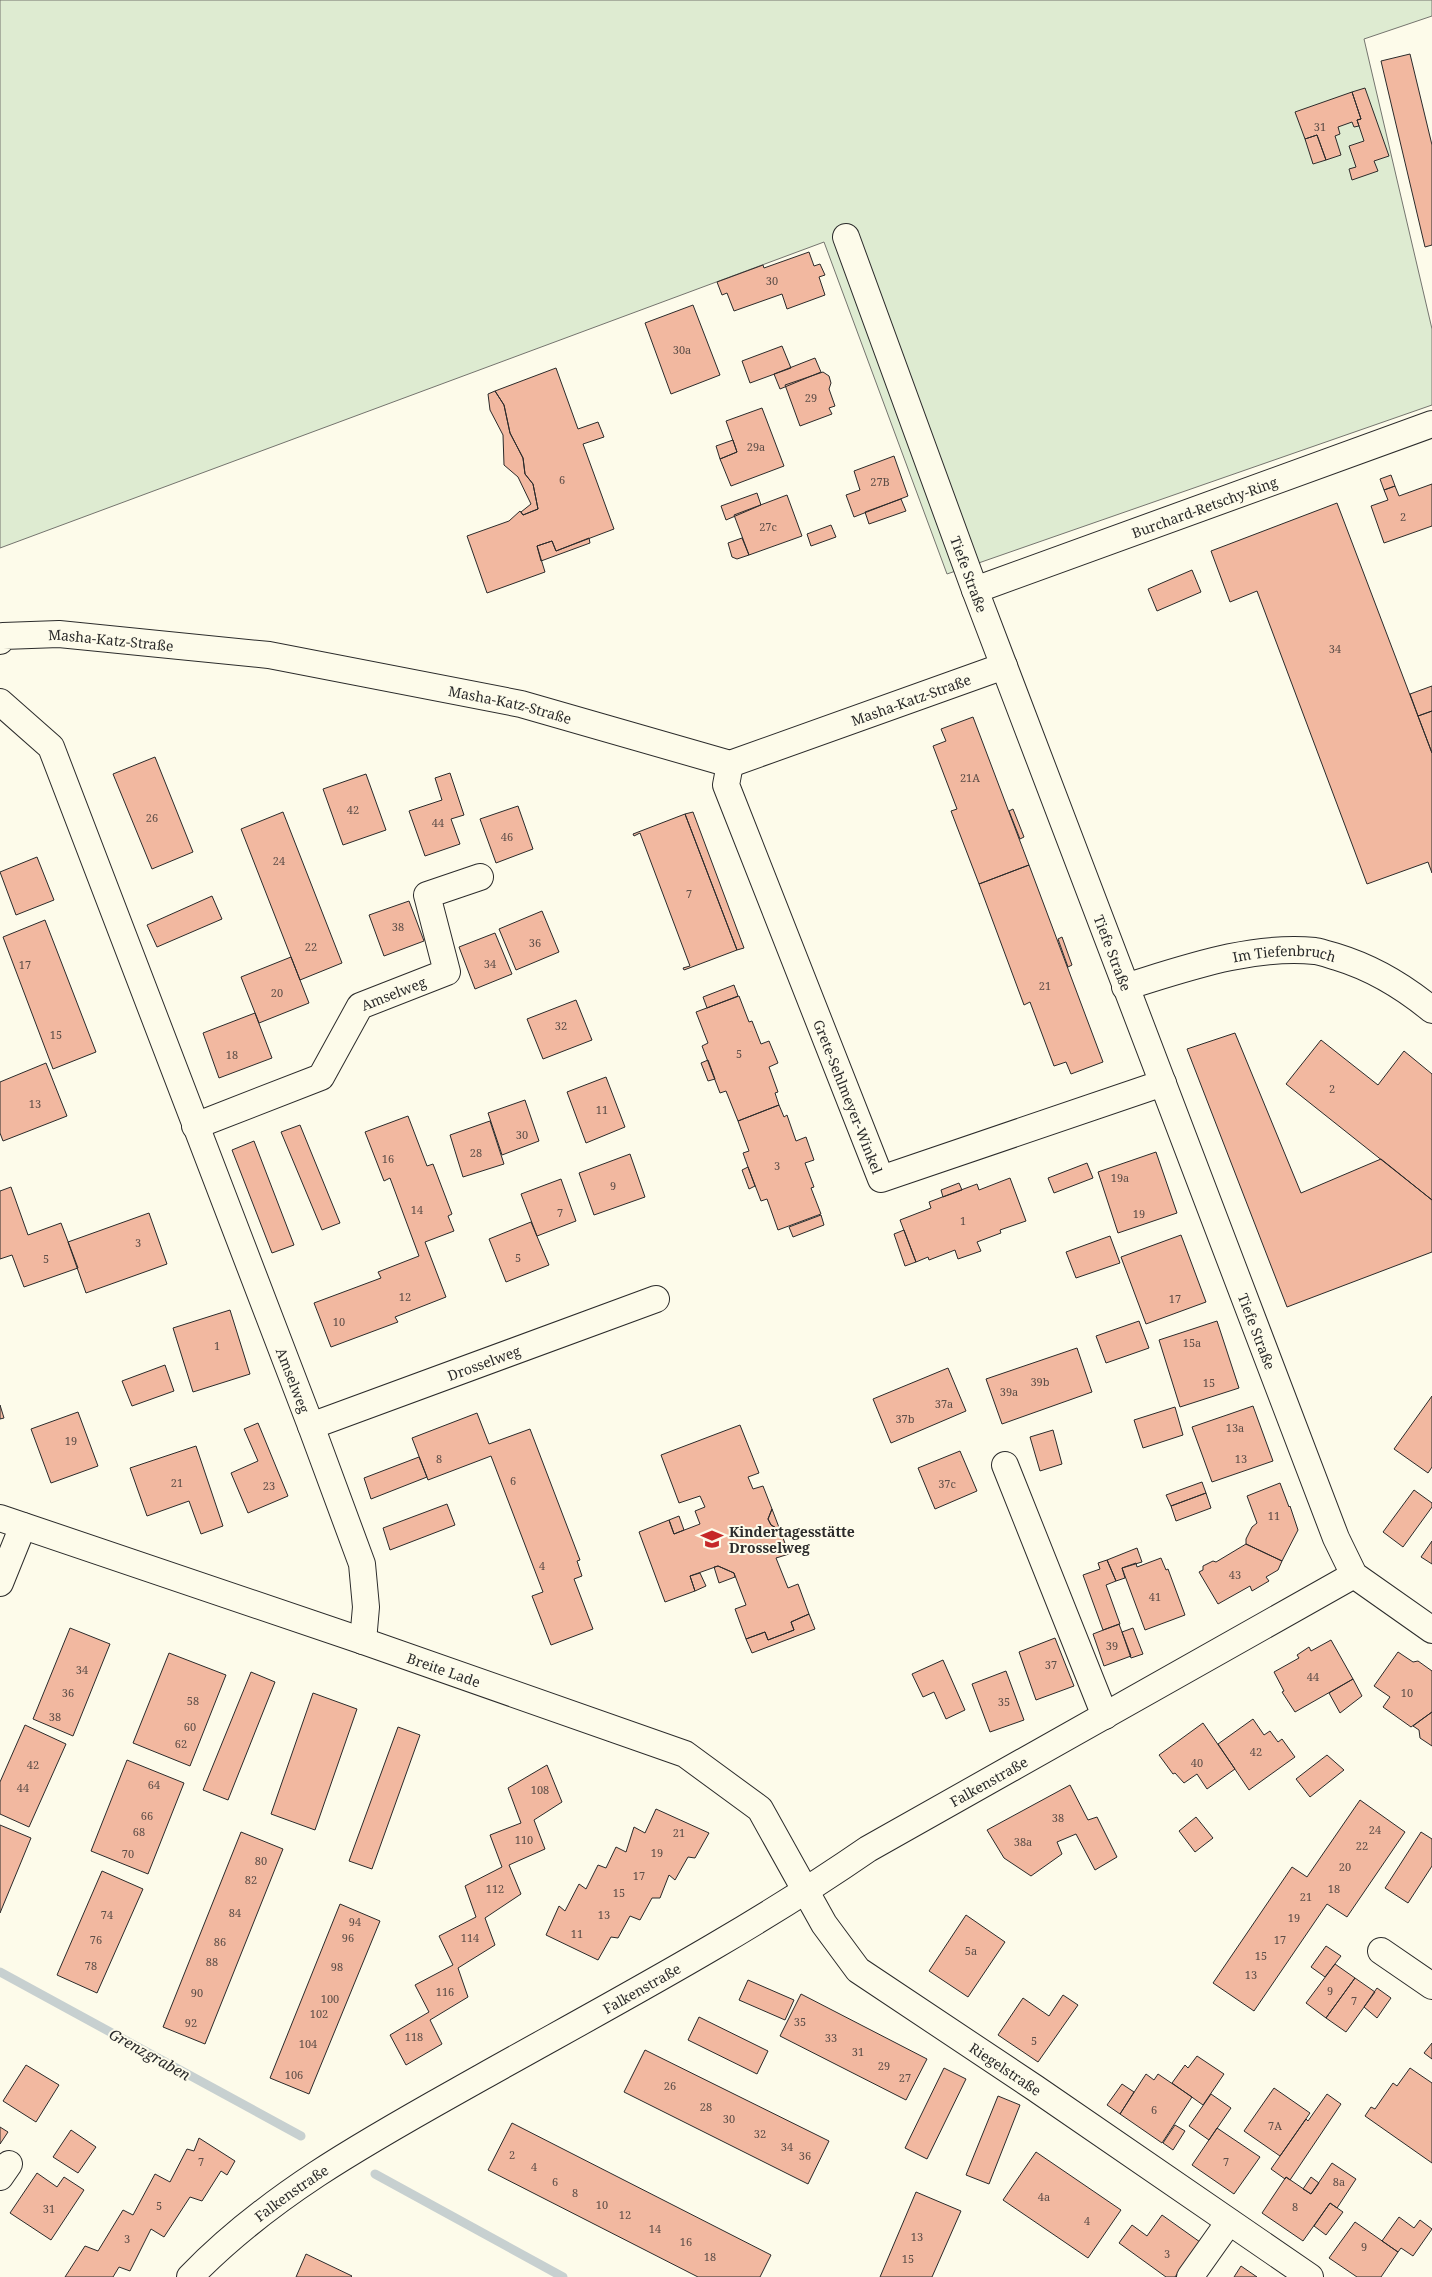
<svg xmlns="http://www.w3.org/2000/svg" width="1432" height="2277" font-family="'Noto Serif',serif">
<rect width="100%" height="100%" fill="#fdfbea"/>
<path fill="#deebd1" stroke="#74746e" d="M0,0H1432V16L1364,39L1432,329V405L947,574L824,242L0,548Z"/>
<g fill="none" stroke-linecap="round" stroke-linejoin="round">
<path stroke="#c7d0d0" stroke-width="9" d="M0,1972L301,2136
M375,2174L563,2277"/>
</g>
<path fill="#f2b8a0" stroke="#2b2b2b" d="M1410,54L1432,145V245L1425,247L1381,61Z
M1365,88L1389,156L1374,161L1378,171L1352,180L1349,169L1356,167L1349,146L1364,141L1357,120L1361,119L1352,92Z
M1352,92L1361,119L1357,120L1359,126L1354,127L1352,122L1338,127L1340,134L1335,136L1341,155L1326,160L1317,135L1305,139L1295,112Z
M1317,135L1326,160L1313,164L1305,139Z
M809,252L814,266L820,264L825,275L819,277L825,295L787,309L782,294L734,311L727,293L722,295L717,282L763,265L764,268Z
M693,305L720,375L671,394L645,323Z
M782,346L791,368L750,383L742,361Z
M815,358L821,372L780,389L774,374Z
M556,368L578,429L598,422L604,437L583,444L614,529L556,551L552,541L537,546L545,572L487,593L467,536L509,521L520,511L523,515L538,509L533,484L525,474L523,458L510,433L504,405L495,391Z
M823,372L829,376L831,383L829,389L835,406L829,408L832,414L800,426L785,385Z
M495,391L504,405L510,433L523,458L525,474L533,484L538,509L523,515L521,512L531,504L518,477L504,465L503,435L490,410L488,394Z
M762,408L784,466L731,486L720,459L737,452L726,421Z
M733,440L737,452L720,459L716,446Z
M894,456L908,496L854,517L846,495L860,490L854,471Z
M1391,475L1395,486L1384,490L1380,479Z
M1432,484V526L1384,543L1371,506L1388,500L1384,490L1395,486L1399,496Z
M757,493L761,505L726,520L721,506Z
M787,495L802,536L749,555L734,515Z
M901,499L906,511L869,524L865,512Z
M1337,503L1432,753V873L1428,862L1367,884L1257,591L1230,602L1211,551Z
M831,525L836,537L811,546L807,534Z
M589,538L590,543L541,561L537,546L552,541L556,551Z
M742,538L749,555L737,559L732,557L728,543Z
M1192,570L1201,592L1157,611L1148,589Z
M1432,686V711L1418,716L1410,694Z
M1432,711V753L1418,716Z
M973,717L1029,865L979,884L951,811L957,809L933,746L946,741L941,729Z
M155,757L193,852L152,869L113,774Z
M450,773L464,815L451,819L460,844L425,856L409,811L442,800L435,778Z
M366,774L386,830L343,845L323,789Z
M518,806L533,849L496,863L480,819Z
M1013,809L1024,837L1020,839L1009,811Z
M283,812L342,963L300,980L241,829Z
M693,812L744,948L737,950L685,814Z
M685,814L737,950L684,970L683,968L690,966L640,833L634,836L633,834Z
M37,857L54,900L16,915L0,872Z
M1029,865L1103,1062L1071,1074L1066,1062L1054,1066L1030,1002L1024,1005L979,884Z
M212,896L222,919L157,947L147,925Z
M409,901L424,941L384,956L369,915Z
M542,911L559,952L516,970L499,929Z
M45,920L96,1052L53,1069L3,937Z
M495,933L512,974L475,989L459,947Z
M1062,937L1072,965L1068,967L1058,939Z
M291,957L309,1003L259,1023L241,977Z
M734,985L738,996L707,1008L703,997Z
M739,996L749,1022L752,1021L761,1044L769,1041L778,1063L769,1067L778,1092L775,1093L779,1105L738,1121L726,1091L720,1093L702,1046L708,1043L696,1012Z
M576,1000L592,1040L543,1059L527,1019Z
M255,1013L272,1058L219,1078L203,1033Z
M1235,1033L1301,1193L1381,1159L1432,1200V1252L1287,1307L1187,1049Z
M1321,1040L1378,1085L1404,1051L1432,1074V1200L1286,1084Z
M708,1060L715,1079L708,1081L701,1063Z
M46,1063L67,1116L3,1141L0,1133V1082Z
M606,1077L625,1127L586,1143L567,1092Z
M525,1100L539,1141L502,1155L488,1113Z
M779,1105L784,1117L787,1115L796,1141L806,1137L814,1160L805,1163L814,1187L811,1188L821,1214L778,1230L767,1199L761,1201L748,1167L743,1153L749,1151L738,1121Z
M408,1116L427,1166L433,1164L452,1214L448,1216L454,1231L425,1242L446,1297L395,1317L398,1322L331,1347L314,1303L381,1278L378,1272L419,1256L390,1178L384,1181L365,1132Z
M490,1121L504,1164L463,1177L450,1135Z
M300,1125L340,1223L322,1230L281,1132Z
M254,1141L294,1245L272,1253L232,1150Z
M1156,1152L1177,1213L1118,1233L1098,1172Z
M630,1154L645,1197L594,1215L579,1173Z
M1087,1163L1093,1178L1054,1193L1048,1178Z
M748,1167L755,1186L749,1189L742,1170Z
M1010,1178L1026,1221L1000,1230L1001,1233L977,1242L981,1251L958,1259L955,1250L929,1260L928,1257L916,1262L900,1220L931,1208L929,1202L977,1184L979,1190Z
M561,1179L576,1221L537,1236L521,1194Z
M959,1183L962,1190L943,1197L941,1190Z
M11,1187L28,1235L61,1223L78,1268L24,1287L12,1255L0,1259V1191Z
M149,1213L167,1264L86,1293L68,1242Z
M821,1215L824,1225L793,1237L789,1227Z
M531,1222L549,1265L506,1282L489,1239Z
M904,1230L916,1262L905,1266L894,1234Z
M1181,1235L1206,1302L1146,1324L1121,1257Z
M1110,1236L1120,1263L1076,1278L1066,1252Z
M230,1310L250,1374L193,1392L173,1328Z
M1139,1321L1149,1348L1106,1363L1096,1336Z
M1217,1321L1239,1388L1180,1407L1159,1340Z
M1077,1348L1092,1392L1002,1424L986,1379Z
M165,1365L174,1391L132,1406L122,1381Z
M948,1368L966,1411L891,1443L873,1399Z
M1432,1396V1467L1428,1473L1394,1449Z
M0,1405L4,1418L0,1419Z
M1253,1406L1273,1461L1212,1482L1192,1427Z
M1175,1407L1183,1435L1143,1448L1134,1420Z
M78,1412L98,1466L51,1483L31,1429Z
M477,1413L489,1444L530,1429L580,1560L577,1561L582,1576L574,1579L593,1629L551,1645L532,1596L543,1592L491,1456L428,1480L412,1438Z
M258,1423L288,1496L248,1513L231,1473L258,1461L244,1429Z
M740,1425L759,1473L748,1477L753,1489L763,1486L772,1509L768,1519L771,1525L780,1530L789,1554L776,1558L788,1588L798,1584L809,1614L791,1622L794,1630L768,1640L765,1632L746,1639L735,1609L746,1605L734,1573L718,1566L690,1576L695,1591L665,1602L639,1532L669,1520L674,1534L700,1524L695,1511L705,1507L700,1496L679,1503L661,1455Z
M1053,1430L1062,1464L1040,1471L1030,1437Z
M196,1446L223,1526L201,1534L189,1501L147,1516L130,1468Z
M960,1451L977,1491L935,1509L918,1468Z
M419,1457L427,1477L371,1499L364,1478Z
M1202,1482L1206,1493L1171,1506L1166,1495Z
M1280,1483L1289,1507L1290,1506L1298,1530L1282,1561L1246,1544V1539L1252,1527L1257,1523L1247,1496Z
M1414,1490L1432,1503V1507L1403,1547L1383,1532Z
M1206,1493L1211,1508L1176,1521L1171,1506Z
M447,1504L455,1525L390,1550L383,1528Z
M772,1509L780,1530L771,1525L768,1519Z
M679,1516L684,1530L674,1534L669,1520Z
M1432,1541V1564L1421,1557Z
M1246,1544L1282,1561L1278,1570L1266,1577L1269,1581L1252,1591L1250,1586L1218,1604L1199,1572L1203,1570V1566L1213,1561L1216,1562Z
M1137,1548L1142,1562L1122,1568L1125,1578L1116,1581L1107,1560Z
M1161,1558L1166,1570L1168,1569L1185,1615L1145,1630L1122,1568L1136,1563L1137,1567Z
M1107,1560L1116,1581L1106,1585L1120,1624L1103,1630L1083,1575L1100,1569L1098,1563Z
M718,1566L734,1573L735,1577L719,1583L714,1567Z
M700,1573L706,1586L695,1591L690,1576Z
M809,1614L815,1629L752,1653L746,1639L765,1632L768,1640L794,1630L791,1622Z
M1119,1624L1131,1656L1104,1666L1093,1634Z
M70,1628L110,1644L73,1736L33,1719Z
M1133,1628L1143,1654L1131,1658L1122,1632Z
M1055,1638L1074,1686L1036,1700L1019,1652Z
M1331,1640L1353,1679L1295,1712L1282,1692L1284,1691L1274,1672L1299,1658L1297,1655L1309,1647L1311,1651Z
M1398,1652L1413,1662L1418,1661L1432,1671V1712L1411,1727L1383,1707L1390,1697L1374,1686Z
M169,1653L226,1675L190,1766L133,1743Z
M943,1660L965,1710L946,1719L934,1692L923,1697L912,1674Z
M1006,1671L1024,1720L990,1732L972,1684Z
M251,1672L275,1682L228,1800L203,1790Z
M1353,1679L1362,1696L1340,1713L1329,1693Z
M313,1693L357,1709L315,1830L271,1814Z
M1432,1712V1746L1420,1738L1419,1730L1413,1726Z
M1253,1719L1264,1735L1270,1731L1278,1742L1282,1739L1295,1757L1249,1790L1218,1744Z
M1203,1723L1235,1769L1207,1789L1197,1774L1184,1783L1175,1773L1173,1774L1159,1755Z
M25,1725L66,1744L29,1827L0,1814V1782Z
M398,1727L420,1735L372,1869L349,1861Z
M1327,1755L1344,1770L1310,1797L1296,1779Z
M127,1760L184,1783L148,1874L91,1851Z
M547,1765L562,1802L534,1820L545,1849L509,1865L521,1894L485,1918L495,1945L458,1968L468,1997L430,2020L442,2044L406,2065L390,2035L429,2012L415,1985L453,1965L439,1936L476,1917L465,1886L502,1867L490,1835L521,1823L508,1788Z
M1070,1785L1088,1820L1097,1817L1117,1857L1095,1870L1076,1834L1057,1842L1062,1854L1031,1876L1004,1858L987,1830Z
M1360,1800L1405,1832L1347,1917L1327,1904L1254,2011L1213,1983L1292,1867L1307,1877Z
M656,1809L709,1833L695,1858L688,1857L675,1880L669,1875L660,1898H652L640,1920L630,1916L618,1938L611,1937L598,1960L546,1935L559,1906L565,1911L579,1884L586,1889L598,1865L606,1868L616,1847L626,1852L634,1827L645,1833Z
M1196,1817L1213,1838L1195,1852L1179,1831Z
M0,1825L31,1838L0,1913Z
M241,1832L283,1849L205,2044L163,2027Z
M1421,1832L1432,1839V1866L1408,1903L1385,1888Z
M102,1871L143,1889L97,1993L57,1975Z
M340,1904L380,1921L309,2094L270,2078Z
M966,1915L1005,1942L968,1997L929,1971Z
M1326,1946L1341,1956L1325,1977L1311,1967Z
M1335,1964L1355,1978L1326,2018L1306,2003Z
M1355,1978L1375,1992L1346,2032L1326,2018Z
M748,1980L794,2000L785,2020L739,2000Z
M1377,1988L1391,1998L1377,2018L1364,2007Z
M801,1994L927,2059L906,2100L780,2036Z
M1063,1995L1078,2005L1038,2062L998,2035L1023,1998L1049,2016Z
M699,2017L768,2051L757,2074L688,2040Z
M1432,2043V2059L1424,2053Z
M645,2050L829,2141L808,2184L624,2092Z
M1197,2056L1224,2074L1203,2105L1172,2083L1185,2065L1188,2068Z
M26,2065L59,2085L36,2122L3,2101Z
M944,2068L966,2079L927,2159L905,2148Z
M1410,2068L1432,2083V2163L1365,2116L1371,2107L1375,2109L1393,2083L1397,2086Z
M1146,2074L1154,2080L1158,2074L1192,2097L1162,2143L1120,2114Z
M1122,2084L1134,2092L1120,2114L1107,2105Z
M1274,2088L1310,2113L1280,2156L1244,2131Z
M1211,2094L1231,2108L1209,2140L1189,2126Z
M1327,2094L1341,2104L1290,2180L1286,2177L1285,2179L1271,2169L1306,2119L1308,2121Z
M998,2096L1020,2105L989,2184L966,2175Z
M512,2123L771,2255L760,2277H698L488,2170Z
M1175,2125L1185,2131L1173,2150L1163,2143Z
M0,2127L8,2132L0,2144Z
M1217,2128L1260,2157L1234,2194L1192,2165Z
M71,2130L96,2147L78,2173L53,2157Z
M199,2138L235,2161L227,2175L221,2171L202,2201L190,2197L164,2237L151,2229L130,2271L119,2267L113,2277H65L85,2246L98,2251L123,2210L133,2215L155,2174L170,2182L187,2149L194,2151Z
M1036,2152L1121,2210L1088,2258L1003,2200Z
M1332,2163L1356,2179L1337,2208L1330,2203L1303,2241L1262,2213L1286,2177L1311,2194Z
M37,2173L57,2187L64,2177L84,2190L51,2240L10,2213Z
M1311,2177L1319,2183L1311,2194L1303,2189Z
M916,2192L961,2211L932,2277H880Z
M1330,2203L1343,2212L1326,2235L1314,2226Z
M1162,2215L1200,2242L1175,2277H1166L1119,2243L1132,2225L1147,2236Z
M1399,2217L1414,2228L1420,2220L1432,2229L1413,2256L1401,2248L1398,2252L1382,2241Z
M1355,2222L1398,2252L1381,2277H1357L1329,2258Z
M306,2254L352,2276L351,2277H296Z
M1241,2266L1257,2277H1234Z"/>
<g fill="none" stroke-linecap="round" stroke-linejoin="round">
<g stroke="#2b2b2b" stroke-width="28">
<g id="street">
<path id="s1" d="M846,237L975,590L1336,1538L1354,1575L1432,1630"/>
<path id="s2" d="M975,590L1432,424"/>
<path id="s3" d="M0,641L3,636L59,634L269,655L521,704L730,764L1004,666"/>
<path id="s4" d="M0,702L51,747L311,1426L362,1564L366,1607L363,1641"/>
<path id="s5" d="M730,764L726,785L881,1179L1163,1083"/>
<path id="s6" d="M1125,987C1187,968 1250,945 1315,951C1322,952 1330,955 1337,957C1373,968 1403,986 1432,1010"/>
<path id="s7" d="M195,1126L321,1077L360,1006L447,972L427,895L480,877"/>
<path id="s8" d="M311,1426L656,1299"/>
<path d="M1005,1465L1105,1716"/>
<path id="s9" d="M0,1518L363,1641L685,1754L760,1809L824,1924L858,1970L1035,2088L1310,2277"/>
<path d="M0,1583L23,1526"/>
<path d="M1381,1951L1432,1986"/>
<path d="M0,2177L9,2164"/>
<path id="s10" d="M190,2277C273,2191 379,2135 482,2077C612,2004 745,1934 868,1849L1354,1575"/>
<path d="M1190,2277L1229,2222"/>
</g>
</g>
<use href="#street" stroke="#fdfbea" stroke-width="26"/>
</g>
<defs>
<g id="school-bare" transform="scale(1.725)"><path d="M0-5L7-2L0 1L-7-2ZM-4 1L0 2.5L4 1V4Q0 6-4 4Z" fill="#c62828" stroke="#fdfbea" stroke-width="2.5" paint-order="stroke"/></g>
</defs>
<g fill-rule="evenodd">
<use href="#school-bare" x="712" y="1539"/>
</g>
<g text-anchor="middle" dominant-baseline="central" stroke-width="4" stroke-linejoin="round" paint-order="stroke">
<g font-size="11" fill="#5d4e48">
<text x="1320" y="126">31</text>
<text x="772" y="280">30</text>
<text x="682" y="349">30a</text>
<text x="811" y="397">29</text>
<text x="756" y="446">29a</text>
<text x="562" y="479">6</text>
<text x="880" y="481">27B</text>
<text x="1403" y="516">2</text>
<text x="768" y="526">27c</text>
<text x="1335" y="648">34</text>
<text x="970" y="777">21A</text>
<text x="353" y="809">42</text>
<text x="152" y="817">26</text>
<text x="438" y="822">44</text>
<text x="507" y="836">46</text>
<text x="279" y="860">24</text>
<text x="689" y="893">7</text>
<text x="398" y="926">38</text>
<text x="535" y="942">36</text>
<text x="311" y="946">22</text>
<text x="490" y="963">34</text>
<text x="25" y="964">17</text>
<text x="1045" y="985">21</text>
<text x="277" y="992">20</text>
<text x="561" y="1025">32</text>
<text x="56" y="1034">15</text>
<text x="739" y="1053">5</text>
<text x="232" y="1054">18</text>
<text x="1332" y="1088">2</text>
<text x="35" y="1103">13</text>
<text x="602" y="1109">11</text>
<text x="522" y="1134">30</text>
<text x="476" y="1152">28</text>
<text x="388" y="1158">16</text>
<text x="777" y="1165">3</text>
<text x="1120" y="1177">19a</text>
<text x="613" y="1185">9</text>
<text x="417" y="1209">14</text>
<text x="560" y="1212">7</text>
<text x="1139" y="1213">19</text>
<text x="963" y="1220">1</text>
<text x="138" y="1242">3</text>
<text x="518" y="1257">5</text>
<text x="46" y="1258">5</text>
<text x="405" y="1296">12</text>
<text x="1175" y="1298">17</text>
<text x="339" y="1321">10</text>
<text x="1192" y="1342">15a</text>
<text x="217" y="1345">1</text>
<text x="1040" y="1381">39b</text>
<text x="1209" y="1382">15</text>
<text x="1009" y="1391">39a</text>
<text x="944" y="1403">37a</text>
<text x="905" y="1418">37b</text>
<text x="1235" y="1427">13a</text>
<text x="71" y="1440">19</text>
<text x="439" y="1458">8</text>
<text x="1241" y="1458">13</text>
<text x="513" y="1480">6</text>
<text x="177" y="1482">21</text>
<text x="947" y="1483">37c</text>
<text x="269" y="1485">23</text>
<text x="1274" y="1515">11</text>
<text x="542" y="1565">4</text>
<text x="1235" y="1574">43</text>
<text x="1155" y="1596">41</text>
<text x="1112" y="1645">39</text>
<text x="1051" y="1664">37</text>
<text x="82" y="1669">34</text>
<text x="1313" y="1676">44</text>
<text x="68" y="1692">36</text>
<text x="1407" y="1692">10</text>
<text x="193" y="1700">58</text>
<text x="1004" y="1701">35</text>
<text x="55" y="1716">38</text>
<text x="190" y="1726">60</text>
<text x="181" y="1743">62</text>
<text x="1256" y="1751">42</text>
<text x="1197" y="1762">40</text>
<text x="33" y="1764">42</text>
<text x="154" y="1784">64</text>
<text x="23" y="1787">44</text>
<text x="540" y="1789">108</text>
<text x="147" y="1815">66</text>
<text x="1058" y="1817">38</text>
<text x="1375" y="1829">24</text>
<text x="139" y="1831">68</text>
<text x="679" y="1832">21</text>
<text x="524" y="1839">110</text>
<text x="1023" y="1841">38a</text>
<text x="1362" y="1845">22</text>
<text x="657" y="1852">19</text>
<text x="128" y="1853">70</text>
<text x="261" y="1860">80</text>
<text x="1345" y="1866">20</text>
<text x="639" y="1875">17</text>
<text x="251" y="1879">82</text>
<text x="495" y="1888">112</text>
<text x="1334" y="1888">18</text>
<text x="619" y="1892">15</text>
<text x="1306" y="1896">21</text>
<text x="235" y="1912">84</text>
<text x="107" y="1914">74</text>
<text x="604" y="1914">13</text>
<text x="1294" y="1917">19</text>
<text x="355" y="1921">94</text>
<text x="577" y="1933">11</text>
<text x="348" y="1937">96</text>
<text x="470" y="1937">114</text>
<text x="96" y="1939">76</text>
<text x="1280" y="1939">17</text>
<text x="220" y="1941">86</text>
<text x="971" y="1950">5a</text>
<text x="1261" y="1955">15</text>
<text x="212" y="1961">88</text>
<text x="91" y="1965">78</text>
<text x="337" y="1966">98</text>
<text x="1251" y="1974">13</text>
<text x="1330" y="1990">9</text>
<text x="445" y="1991">116</text>
<text x="197" y="1992">90</text>
<text x="330" y="1998">100</text>
<text x="1354" y="2000">7</text>
<text x="319" y="2013">102</text>
<text x="800" y="2021">35</text>
<text x="191" y="2022">92</text>
<text x="414" y="2036">118</text>
<text x="831" y="2037">33</text>
<text x="1034" y="2040">5</text>
<text x="308" y="2043">104</text>
<text x="858" y="2051">31</text>
<text x="884" y="2065">29</text>
<text x="294" y="2074">106</text>
<text x="905" y="2077">27</text>
<text x="670" y="2085">26</text>
<text x="706" y="2106">28</text>
<text x="1154" y="2109">6</text>
<text x="729" y="2118">30</text>
<text x="1275" y="2125">7A</text>
<text x="760" y="2133">32</text>
<text x="787" y="2146">34</text>
<text x="512" y="2154">2</text>
<text x="805" y="2155">36</text>
<text x="201" y="2161">7</text>
<text x="1226" y="2161">7</text>
<text x="534" y="2166">4</text>
<text x="555" y="2181">6</text>
<text x="1339" y="2181">8a</text>
<text x="575" y="2192">8</text>
<text x="1044" y="2196">4a</text>
<text x="602" y="2204">10</text>
<text x="159" y="2205">5</text>
<text x="1295" y="2206">8</text>
<text x="49" y="2208">31</text>
<text x="625" y="2214">12</text>
<text x="1087" y="2220">4</text>
<text x="655" y="2228">14</text>
<text x="917" y="2236">13</text>
<text x="127" y="2238">3</text>
<text x="686" y="2241">16</text>
<text x="1364" y="2246">9</text>
<text x="1167" y="2253">3</text>
<text x="710" y="2256">18</text>
<text x="908" y="2258">15</text>
</g>
<g font-size="14" fill="#2b2b2b" stroke="#fdfbea">
<text stroke="none"><textPath href="#s2" startOffset="244">Burchard-Retschy-Ring</textPath></text>
<text stroke="none"><textPath href="#s1" startOffset="359">Tiefe Straße</textPath></text>
<text stroke="none"><textPath href="#s3" startOffset="114">Masha-Katz-Straße</textPath></text>
<text stroke="none"><textPath href="#s3" startOffset="939">Masha-Katz-Straße</textPath></text>
<text stroke="none"><textPath href="#s3" startOffset="519">Masha-Katz-Straße</textPath></text>
<text stroke="none"><textPath href="#s1" startOffset="764">Tiefe Straße</textPath></text>
<text stroke="none"><textPath href="#s6" startOffset="164">Im Tiefenbruch</textPath></text>
<text stroke="none"><textPath href="#s7" startOffset="252">Amselweg</textPath></text>
<text stroke="none"><textPath href="#s5" startOffset="356">Grete-Sehlmeyer-Winkel</textPath></text>
<text stroke="none"><textPath href="#s1" startOffset="1169">Tiefe Straße</textPath></text>
<text stroke="none"><textPath href="#s8" startOffset="184">Drosselweg</textPath></text>
<text stroke="none"><textPath href="#s4" startOffset="746">Amselweg</textPath></text>
<text stroke="none"><textPath href="#s9" startOffset="469">Breite Lade</textPath></text>
<text stroke="none"><textPath href="#s10" startOffset="942">Falkenstraße</textPath></text>
<text stroke="none"><textPath href="#s10" startOffset="538">Falkenstraße</textPath></text>
<text stroke="none"><textPath href="#s9" startOffset="1184">Riegelstraße</textPath></text>
<text stroke="none"><textPath href="#s10" startOffset="132">Falkenstraße</textPath></text>
</g>
<g font-size="14" font-weight="bold" fill="#2b2b2b" stroke="#fdfbea" text-anchor="start">
<text x="729" y="1531">Kindertagesstätte<tspan x="729" dy="16">Drosselweg</tspan></text>
</g>
<g font-size="15" font-style="italic" fill="#2b2b2b" stroke="#fdfbea">
<text transform="translate(150 2054) rotate(29)">Grenzgraben</text>
</g>
</g>
</svg>
